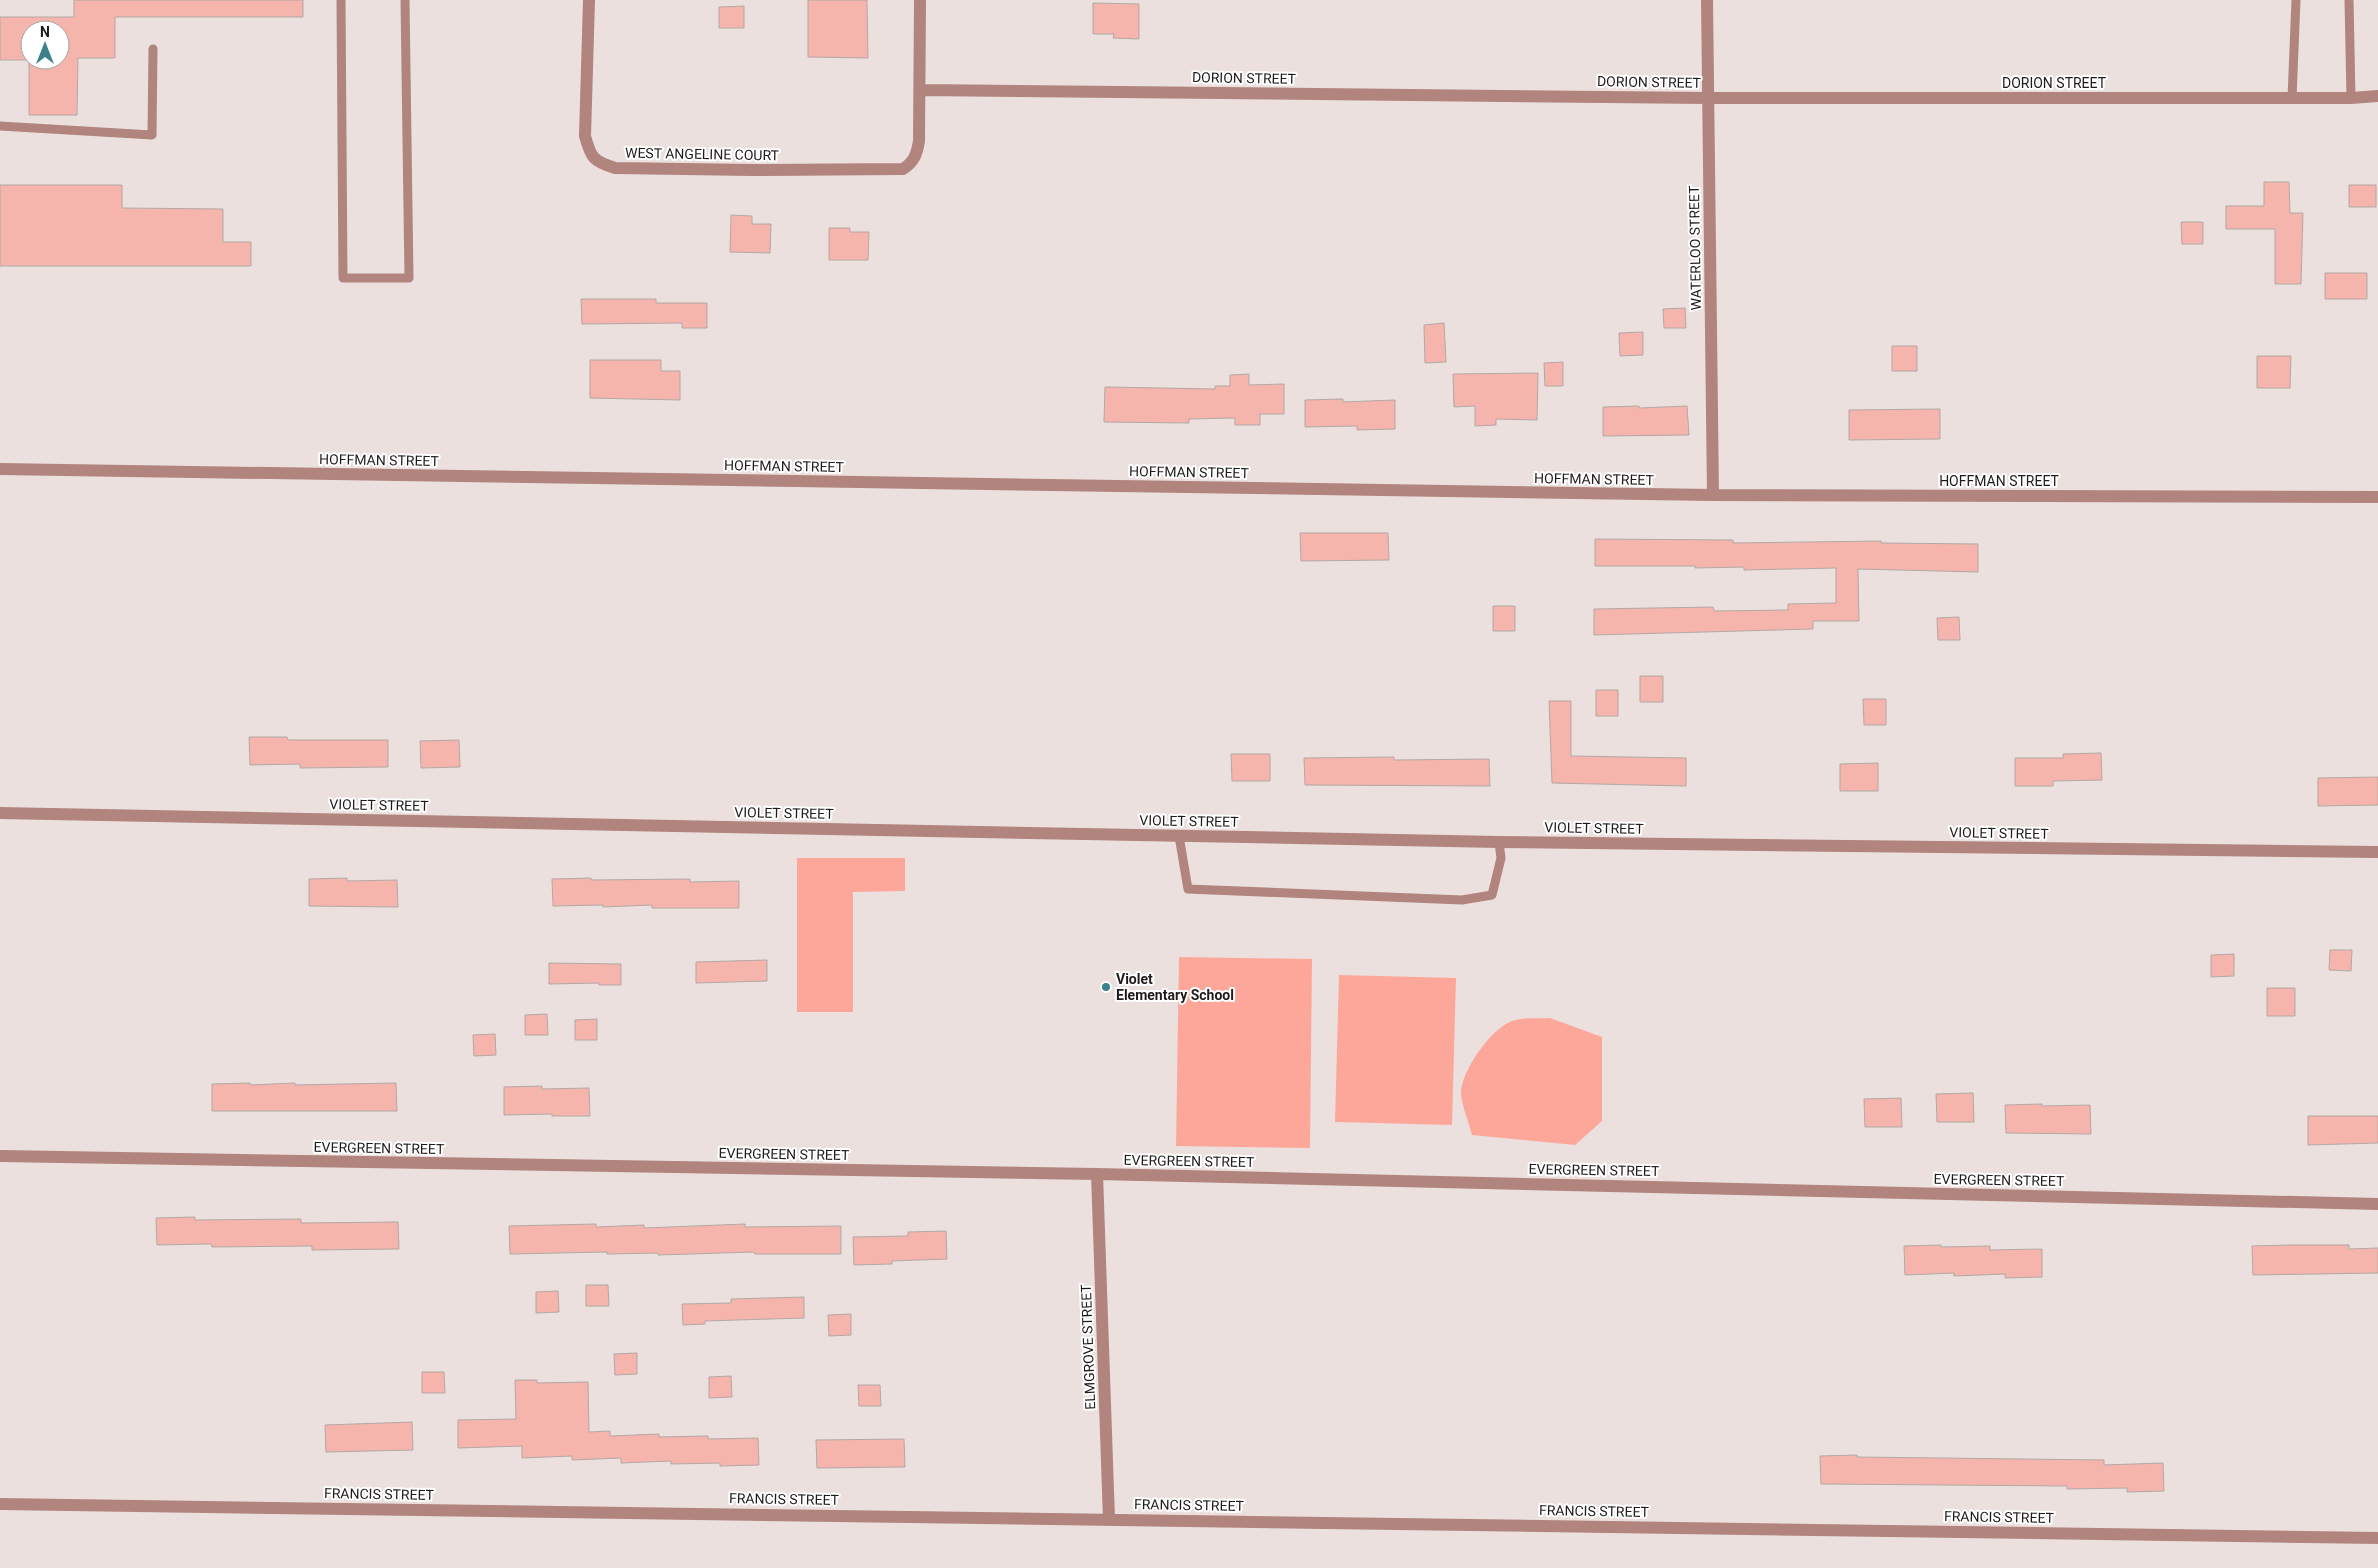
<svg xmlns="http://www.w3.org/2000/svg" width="2378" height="1568" font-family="Roboto,sans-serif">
<rect width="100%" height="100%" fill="#ebe0de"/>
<path fill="#fda79b" d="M797,858H905V891L853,892V1012H797Z
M1179,957L1312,959L1310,1148L1176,1146Z
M1339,975L1456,978L1452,1125L1335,1122Z
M1550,1018L1602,1037V1121L1575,1145L1472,1135C1469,1122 1462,1107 1461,1094C1460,1072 1493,1025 1515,1020C1526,1017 1539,1019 1550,1018Z"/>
<path fill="#f5b5ac" stroke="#b2a8a6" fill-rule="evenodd" d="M74,0H303V17H115V58H78L77,115H29V60H0V17H74ZM30,30H60V60H30Z
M808,0H867L868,58L808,57Z
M1093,3L1139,4V39L1113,38L1114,34H1093Z
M744,6V28H719V7Z
M2264,182H2289L2290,213H2303L2301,284H2275V229H2226V206H2264Z
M0,185H122V208L223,209V242H251V266H0Z
M2349,185H2376V207H2349Z
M731,215L752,216V224H771L770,253L730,252Z
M2181,222H2203V244H2182Z
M829,228H850V232H869L868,260H829Z
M2325,273H2367V299H2325Z
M581,299H656V303H707V328H682V323L582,324Z
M1685,308L1686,328H1664L1663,309Z
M1444,323L1446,362L1425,363L1424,325Z
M1643,332V355L1620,356L1619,333Z
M1892,346H1917V371H1892Z
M2257,356H2291L2290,388H2257Z
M590,360H661V371H680V400L590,398Z
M1563,362V386H1545L1544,363Z
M1538,373L1537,420L1496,419V425L1475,426V406L1454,407L1453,374Z
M1249,374V385L1284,384V414H1260V425H1235V418L1189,419V423L1104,422L1105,387L1215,389V386H1230V375Z
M1343,399V402L1395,400V429L1357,430V426L1305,427V400Z
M1639,406V408L1687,406L1689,435L1603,436V407Z
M1940,409V439L1849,440V410Z
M1300,533H1388L1389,560L1301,561Z
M1595,539L1733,540V543L1881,541V543L1978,544V572L1858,569L1859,621H1813V629L1594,635V609L1713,607L1714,611L1788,610V604L1836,603V568L1744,570V567L1695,568V566H1595Z
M1493,606H1515V631H1493Z
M1959,617L1960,640H1938L1937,618Z
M1640,676H1663V702H1640Z
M1596,690H1618V716H1596Z
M1863,699H1886V725H1864Z
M1549,701H1571V756L1686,758V786L1552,783Z
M249,737H287L288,740H388V767L300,768V764L250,765Z
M459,740L460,767L421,768L420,741Z
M2101,753L2102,780L2053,781V786H2015V758H2063V754Z
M1231,754H1270V781H1232Z
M1394,757V760L1489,759L1490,786L1305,785L1304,758Z
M1878,763V791H1840V764Z
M2378,777V805L2318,806V778Z
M347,878V881L397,880L398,907L309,906V879Z
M591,878V880L690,879V882L739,881V908H652V905L603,907V905L553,906L552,879Z
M2330,950H2352L2351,971L2329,970Z
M2234,954V976L2211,977V955Z
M767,960V981L696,983V962Z
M549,963L621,964V985H599V983L549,984Z
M2267,988H2295V1016H2267Z
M547,1014L548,1035H525V1015Z
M597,1019V1040H575V1020Z
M495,1034L496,1055L474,1056L473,1035Z
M250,1083V1085L295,1083V1085L396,1083L397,1111H212V1084Z
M542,1086V1089L589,1088L590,1116H552V1114L504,1115V1087Z
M1973,1093L1974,1122H1937L1936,1094Z
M1901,1098L1902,1127H1865L1864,1099Z
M2042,1104V1106L2090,1105L2091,1134L2006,1133L2005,1105Z
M2308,1116H2378V1143L2308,1145Z
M195,1217V1220L301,1219V1223L398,1222L399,1249L312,1250V1246L212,1247L211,1244L157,1245L156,1218Z
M596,1224V1227L644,1225V1228L745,1224V1227L841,1226V1254H755L754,1252L658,1255V1253L607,1254V1252L510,1254L509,1226Z
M946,1231L947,1259L892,1261V1264L854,1265L853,1237L908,1236V1232Z
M1941,1245V1247L1990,1246V1250L2042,1249V1277L2005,1278V1274L1954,1276V1273L1905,1275L1904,1246Z
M2289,1245H2349V1249L2378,1248V1273L2253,1275L2252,1246Z
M586,1285H608L609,1306H586Z
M558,1291L559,1312L536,1313V1292Z
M804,1297V1318L705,1321V1324L683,1325L682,1304L731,1303V1299Z
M851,1314V1335L829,1336L828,1315Z
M637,1353V1374L615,1375L614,1354Z
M422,1372H444L445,1393H422Z
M731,1376L732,1397L709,1398V1377Z
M515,1380H537V1383L588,1382L589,1432L610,1431V1436L659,1434V1437L708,1436V1439L758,1438L759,1465L720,1466V1463L671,1464V1461L621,1463V1458L572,1460V1456L522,1458V1446L458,1448V1420L516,1419Z
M858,1385H880L881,1406H859Z
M412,1422L413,1450L326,1452L325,1425Z
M904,1439L905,1467L817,1468L816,1440Z
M1857,1455V1457L2104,1460V1465L2163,1463L2164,1491L2127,1492V1488L2067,1489V1486L1821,1484L1820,1456Z"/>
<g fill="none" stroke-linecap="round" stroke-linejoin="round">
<path stroke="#b1847d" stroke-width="9" d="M341,0L343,278H409L405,0
M2349,0L2351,98
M2292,98L2296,0
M0,126L152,135L153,49
M1179,836L1188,889L1462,900L1492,895L1501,858L1499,842"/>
<path stroke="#b1847d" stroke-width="12" d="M589,0L585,136C591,158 593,161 615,168L752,170L903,169C914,162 917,154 919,141L920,0
M1707,0L1713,495
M920,90L1708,98H2351L2378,96
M0,469L1713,495L2378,497
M0,813L1499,842L2378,852
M0,1156L1097,1174L2378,1204
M1097,1174L1109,1519
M0,1504L2378,1538"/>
</g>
<circle fill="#3a818b" stroke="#fff" stroke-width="2" cx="1106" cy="987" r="5"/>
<g text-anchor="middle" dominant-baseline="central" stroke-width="4" stroke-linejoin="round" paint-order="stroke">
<g font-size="14" fill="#1e1b1a" stroke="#fff">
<text transform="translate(1244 78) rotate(1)">DORION STREET</text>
<text transform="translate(1649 82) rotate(1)">DORION STREET</text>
<text x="2054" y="83">DORION STREET</text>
<text transform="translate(702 154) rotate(1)">WEST ANGELINE COURT</text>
<text transform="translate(1695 248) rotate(-91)">WATERLOO STREET</text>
<text transform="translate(379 460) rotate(1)">HOFFMAN STREET</text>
<text transform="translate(784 466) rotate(1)">HOFFMAN STREET</text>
<text transform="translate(1189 472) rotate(1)">HOFFMAN STREET</text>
<text transform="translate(1594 479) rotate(1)">HOFFMAN STREET</text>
<text x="1999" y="481">HOFFMAN STREET</text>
<text transform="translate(379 805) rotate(1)">VIOLET STREET</text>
<text transform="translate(784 813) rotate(1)">VIOLET STREET</text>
<text transform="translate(1189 821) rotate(1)">VIOLET STREET</text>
<text transform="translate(1594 828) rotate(1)">VIOLET STREET</text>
<text transform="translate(1999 833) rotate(1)">VIOLET STREET</text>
<text transform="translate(379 1148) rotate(1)">EVERGREEN STREET</text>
<text transform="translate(784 1154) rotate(1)">EVERGREEN STREET</text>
<text transform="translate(1189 1161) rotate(1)">EVERGREEN STREET</text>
<text transform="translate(1594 1170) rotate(1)">EVERGREEN STREET</text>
<text transform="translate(1999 1180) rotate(1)">EVERGREEN STREET</text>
<text transform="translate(1088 1347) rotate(-92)">ELMGROVE STREET</text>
<text transform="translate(379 1494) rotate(1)">FRANCIS STREET</text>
<text transform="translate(784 1499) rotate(1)">FRANCIS STREET</text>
<text transform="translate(1189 1505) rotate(1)">FRANCIS STREET</text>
<text transform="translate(1594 1511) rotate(1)">FRANCIS STREET</text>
<text transform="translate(1999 1517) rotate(1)">FRANCIS STREET</text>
</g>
<g font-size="14" font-weight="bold" fill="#1e1b1a" stroke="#fff" text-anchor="start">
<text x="1116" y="979">Violet<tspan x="1116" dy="16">Elementary School</tspan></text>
</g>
</g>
<g transform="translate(45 45)"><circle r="24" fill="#ffffff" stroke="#a5a4a3"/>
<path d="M0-4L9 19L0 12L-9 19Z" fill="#3a818b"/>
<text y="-8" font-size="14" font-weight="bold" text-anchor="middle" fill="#1e1b1a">N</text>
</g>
</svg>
